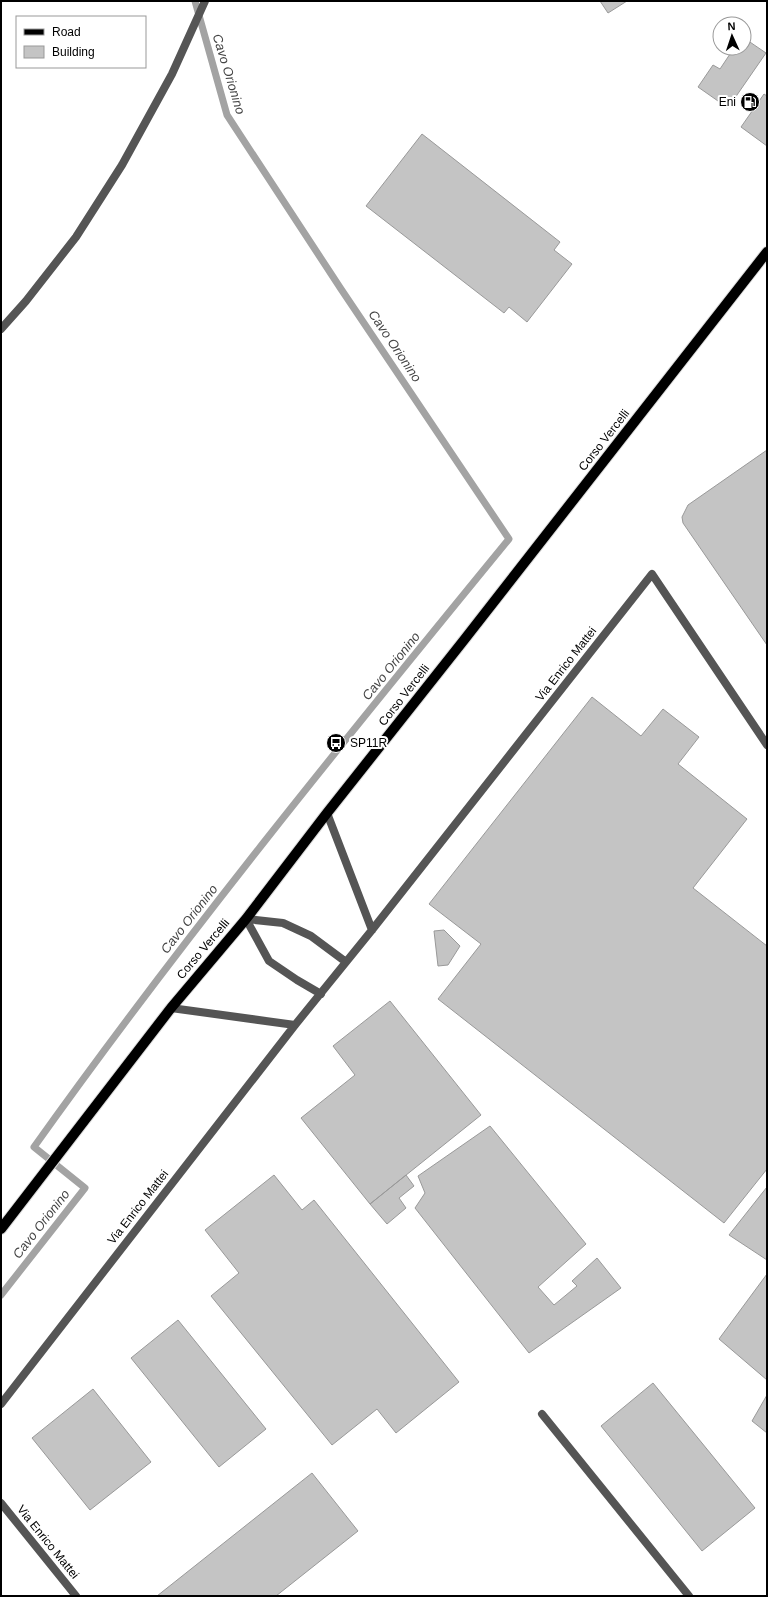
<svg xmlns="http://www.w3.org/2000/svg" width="768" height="1597" font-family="Helvetica,sans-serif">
<rect width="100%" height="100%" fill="#fff"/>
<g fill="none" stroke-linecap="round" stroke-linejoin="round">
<path stroke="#a3a3a3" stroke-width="7" d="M1,1295L85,1188L34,1147C183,938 346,738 509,539L341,289L227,115L195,1"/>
</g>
<path fill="#c4c4c4" stroke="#999" d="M600,1H627L608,13Z
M744,38L766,53L728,108L698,87L713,65L720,69L734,48H744Z
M764,94L767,96V146L741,127Z
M422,134L560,242L554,250L572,264L527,322L509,307L504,313L366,206Z
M767,450V645L683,523L682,517L688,505Z
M592,697L641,736L663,709L699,737L678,764L747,819L693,888L767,946V1169L724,1223L438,999L481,944L429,904Z
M444,930L460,946L448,965L438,966L434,931Z
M390,1001L481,1115L370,1204L301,1118L355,1075L333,1046Z
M490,1126L586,1244L538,1287L554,1305L577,1286L572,1281L597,1258L621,1288L529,1353L415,1208L425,1193L418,1176Z
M274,1175L302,1210L314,1200L459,1382L396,1433L377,1409L332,1445L211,1296L239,1273L205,1230Z
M406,1175L414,1186L399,1198L406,1208L387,1224L370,1204Z
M767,1187V1260L729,1235Z
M767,1274V1380L719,1339Z
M178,1320L266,1429L219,1467L131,1358Z
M653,1383L755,1508L702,1551L601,1426Z
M93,1389L151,1462L90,1510L32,1438Z
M767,1395V1433L752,1421Z
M312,1473L358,1531L276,1596H157Z"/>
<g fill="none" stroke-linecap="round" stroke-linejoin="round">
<g stroke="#dbdbdb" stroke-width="12">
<path id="primary" d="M1,1229L171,1008L246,919L327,813L464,640L767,252"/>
</g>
<path stroke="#555" stroke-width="8" d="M1,329L26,301L76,237L122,165L172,74L205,1
M542,1414L689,1596"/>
<path stroke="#555" stroke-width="8" d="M327,813L372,930
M246,919L283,923L311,936L346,962
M246,919L269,961L297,980L321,994
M171,1008L295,1025
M1,1404L295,1025L372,930L652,574L767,745
M1,1503L76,1596"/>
<use href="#primary" stroke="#000" stroke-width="10"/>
</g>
<defs>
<g id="fuel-disc" transform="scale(1)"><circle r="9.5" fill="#000" stroke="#fff"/><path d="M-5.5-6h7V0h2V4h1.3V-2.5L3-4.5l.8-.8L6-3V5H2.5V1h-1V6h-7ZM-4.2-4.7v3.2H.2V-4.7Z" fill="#fff"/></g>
<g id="bus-disc" transform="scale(1)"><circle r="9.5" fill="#000" stroke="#fff"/><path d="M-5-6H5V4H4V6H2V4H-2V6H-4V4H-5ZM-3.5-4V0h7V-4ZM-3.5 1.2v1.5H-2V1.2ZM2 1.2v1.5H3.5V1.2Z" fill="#fff"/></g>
</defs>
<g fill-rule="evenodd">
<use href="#fuel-disc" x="750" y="102"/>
<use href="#bus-disc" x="336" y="743"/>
</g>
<g text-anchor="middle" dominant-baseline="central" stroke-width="4" stroke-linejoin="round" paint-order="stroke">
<g font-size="12" fill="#000" stroke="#fff" text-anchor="end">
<text x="736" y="102">Eni</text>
<text x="350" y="743" text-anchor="start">SP11R</text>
</g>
<g font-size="12" fill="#000" stroke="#fff">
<text transform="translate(604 440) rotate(-52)">Corso Vercelli</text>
<text transform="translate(566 664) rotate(-52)">Via Enrico Mattei</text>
<text transform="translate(404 695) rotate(-52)">Corso Vercelli</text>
<text transform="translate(203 949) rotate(-50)">Corso Vercelli</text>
<text transform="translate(138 1207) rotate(-52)">Via Enrico Mattei</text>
<text transform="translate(48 1542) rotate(51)">Via Enrico Mattei</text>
</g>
<g font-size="13" font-style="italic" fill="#444" stroke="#fff">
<text transform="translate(229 74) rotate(73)">Cavo Orionino</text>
<text transform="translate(395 346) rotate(56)">Cavo Orionino</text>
<text transform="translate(391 666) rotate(-51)">Cavo Orionino</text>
<text transform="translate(189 919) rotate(-52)">Cavo Orionino</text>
<text transform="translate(41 1224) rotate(-52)">Cavo Orionino</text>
</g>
</g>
<rect width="768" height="1597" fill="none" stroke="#000000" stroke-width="4"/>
<rect x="16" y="16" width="130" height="52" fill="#ffffff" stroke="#999999"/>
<rect x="24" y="29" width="20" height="6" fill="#000000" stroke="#999999"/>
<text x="52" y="36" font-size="12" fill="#000000">Road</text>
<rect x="24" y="46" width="20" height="12" fill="#c4c4c4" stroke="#999999"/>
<text x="52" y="56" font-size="12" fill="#000000">Building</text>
<g transform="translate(732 36) rotate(357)"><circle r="19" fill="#ffffff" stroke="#999999"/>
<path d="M0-3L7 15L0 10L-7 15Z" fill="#000000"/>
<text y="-6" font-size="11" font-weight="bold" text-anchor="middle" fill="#000000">N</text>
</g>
</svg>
